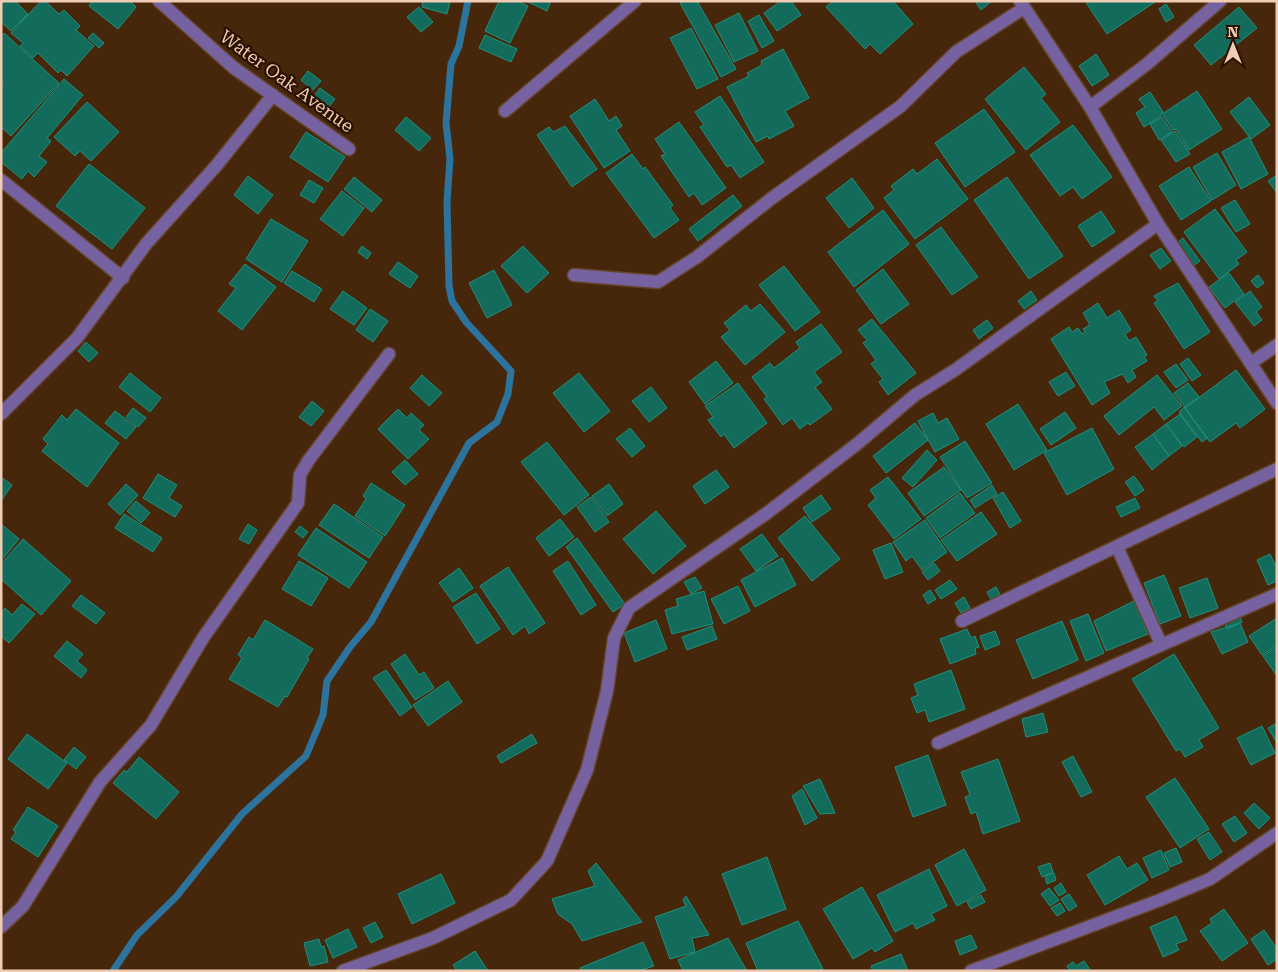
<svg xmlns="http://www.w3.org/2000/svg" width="1278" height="972" font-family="'Roboto Serif',serif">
<rect width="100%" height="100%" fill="#47270c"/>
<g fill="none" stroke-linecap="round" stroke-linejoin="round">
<path stroke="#2c749e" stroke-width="7" d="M113,971L137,935L176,897L242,814L306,756L323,715L327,681L350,647L371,622L469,443L497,422L508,394L511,371L466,322L452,301L449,286L447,201L450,159L446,123L451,64L459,46L468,1"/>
</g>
<path fill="#136b5c" stroke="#1c927e" d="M1,1H15L28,14L11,31L1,22Z
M41,1H45L59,14L64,10L80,26L76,30L94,46L67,76L61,70L58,73L38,53L33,58L20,46L23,43L11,33Z
M92,1H130L136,7L118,29L89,6Z
M423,1H450L447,14L422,7Z
M499,1H518L528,6L510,43L485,31Z
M526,1H551L547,11Z
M683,1H697L736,69L721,77L680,3Z
M781,1H791L801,15L777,31L764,13Z
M833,1H893L913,24L880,54L870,44L865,49L826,7Z
M975,1H992L981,10Z
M1085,1H1154L1155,2L1107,34Z
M1166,4L1174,17L1166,22L1159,9Z
M419,7L433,22L421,32L407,17Z
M1239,7L1257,28L1211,65L1194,45Z
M739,13L758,51L734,62L715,25Z
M759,15L774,41L762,48L748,21Z
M691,28L718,79L697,89L670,38Z
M4,33L59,83L11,136L1,127V86L4,83L1,81V37Z
M93,33L104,43L99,48L88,38Z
M485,35L517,49L511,62L479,48Z
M783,49L809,98L785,111L794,126L769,139L768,136L756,142L727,87L749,76L747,73L762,65L761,61Z
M1096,54L1109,75L1092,86L1079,66Z
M1024,67L1046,94L1041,98L1060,122L1026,150L985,99Z
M308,71L321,81L313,90L301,80Z
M64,79L83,95L47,138L51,141L39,156L47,162L34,177L28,171L22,179L1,162V153Z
M320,88L335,99L324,113L310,102Z
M1197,91L1222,129L1189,150L1176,129L1173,130L1162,114Z
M1150,92L1163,112L1160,114L1161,116L1144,127L1136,113L1145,107L1139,99Z
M720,96L764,162L740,178L731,165L727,167L700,127L704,125L695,112Z
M1249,97L1270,125L1251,139L1230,112Z
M595,99L609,121L616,116L622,126L616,130L630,151L604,168L570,116Z
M87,102L119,132L91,161L80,151L75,156L54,137Z
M984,109L1015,152L965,187L935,143Z
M406,117L431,138L419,151L395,130Z
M1162,117L1172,132L1159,140L1150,124Z
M679,122L726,188L702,205L694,193L689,197L661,156L665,154L655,139Z
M1073,125L1112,177L1082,199L1073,187L1060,196L1030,155Z
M565,126L597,169L572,187L537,135L549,127L553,132Z
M1175,131L1190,154L1176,162L1161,140Z
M306,132L345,157L328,182L290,157Z
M1249,137L1268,174L1241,189L1222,152Z
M1217,153L1236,185L1212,200L1193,167Z
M632,154L643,169L645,167L673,205L670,208L679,220L654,238L606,173Z
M937,159L968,199L915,239L884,198L894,190L891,186L913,169L917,174Z
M89,164L145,208L112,249L56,206Z
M1189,167L1211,201L1181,220L1159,186Z
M1277,175V193L1268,181Z
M248,176L273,195L258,214L234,195Z
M354,177L382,200L372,212L344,189Z
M1007,177L1063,256L1029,279L974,200Z
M852,178L874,208L849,228L826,198Z
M309,180L323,188L314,203L300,195Z
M342,191L364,208L343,236L320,219Z
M733,195L742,206L698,241L689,229Z
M1235,200L1250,224L1236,232L1221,208Z
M1215,209L1247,252L1236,260L1239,264L1219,279L1184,232Z
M883,210L909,244L854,287L828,252Z
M1101,211L1115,232L1092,247L1078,226Z
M271,219L308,241L282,282L246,259Z
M941,227L978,277L952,295L916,245Z
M1183,238L1200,261L1193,266L1176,244Z
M362,246L371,253L367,259L358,252Z
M523,246L549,273L527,293L501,266Z
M1161,248L1171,261L1160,269L1150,255Z
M398,262L418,276L410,288L389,274Z
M245,264L276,287L242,330L218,311L236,288L229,284Z
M784,266L820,312L795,331L759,285Z
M883,269L909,304L881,324L856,290Z
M494,270L512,305L487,318L469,283Z
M292,271L322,289L314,302L284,283Z
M1229,273L1244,294L1225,308L1209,287Z
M1258,275L1264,283L1257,288L1251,281Z
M1178,283L1210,332L1184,349L1154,303L1158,301L1154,296Z
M343,291L367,308L354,325L330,309Z
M1031,291L1037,300L1024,309L1018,301Z
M1250,291L1262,307L1256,312L1262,320L1254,326L1235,302Z
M1098,303L1107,318L1119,310L1131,330L1125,334L1129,341L1136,337L1147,355L1144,356L1147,361L1132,370L1136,377L1128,383L1123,374L1104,382L1110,393L1092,405L1051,339L1069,327L1072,332L1078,328L1082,334L1085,332L1083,329L1090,325L1083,313Z
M760,304L785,332L745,365L721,337L730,330L724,323L746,305L751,311Z
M370,309L388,321L373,342L356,330Z
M872,319L916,373L888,395L879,382L883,379L871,364L876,360L863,343L867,340L858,330Z
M987,320L993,328L979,339L973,330Z
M821,324L842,352L814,372L822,382L815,387L832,409L810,425L808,423L800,429L792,418L783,425L764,399L767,397L752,377L770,363L774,368L800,348L796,342Z
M86,342L98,353L89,362L78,351Z
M1188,358L1201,375L1192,381L1180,364Z
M716,361L733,383L705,404L689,382Z
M1176,364L1188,380L1176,388L1164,372Z
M1236,370L1265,409L1240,428L1236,423L1210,442L1185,408Z
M1066,372L1075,386L1058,396L1049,382Z
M130,373L161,398L150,412L119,387Z
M579,373L610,411L584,432L553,393Z
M422,375L442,393L429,406L410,388Z
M1157,375L1182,406L1164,420L1154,407L1119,435L1104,416Z
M738,383L767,423L734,448L724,434L721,437L708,420L713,417L705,406Z
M1188,383L1199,397L1185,407L1174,393Z
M651,387L667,408L649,422L632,401Z
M312,401L324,411L311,426L299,417Z
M1018,404L1047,450L1014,470L986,424Z
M1184,407L1207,438L1202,442L1179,412Z
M133,408L146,418L138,427L126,417Z
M76,409L119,443L87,487L42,451L48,444L43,439L62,415L67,420Z
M398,409L407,418L411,413L424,425L419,430L429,439L408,459L378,429Z
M115,411L136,427L126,439L105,423Z
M1065,412L1076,428L1051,445L1040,429Z
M933,413L938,423L947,418L959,439L935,452L918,421Z
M1180,414L1197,437L1184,447L1166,424Z
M915,423L928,440L886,473L873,456Z
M1166,424L1182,446L1169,456L1153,434Z
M630,428L645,446L632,457L616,439Z
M1092,428L1114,469L1067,495L1044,453Z
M1153,434L1169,456L1152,470L1135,447Z
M965,441L992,483L967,498L940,457Z
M547,442L589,495L564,515L521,462Z
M927,450L937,460L913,487L902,478Z
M405,460L418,474L405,485L392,472Z
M944,467L961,490L924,516L908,493Z
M716,470L729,487L705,504L693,486Z
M158,474L177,485L169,498L182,506L175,517L143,498Z
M1134,476L1144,490L1135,496L1125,482Z
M1,477L12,485L1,501Z
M888,477L921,519L894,539L868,505L876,498L870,490Z
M371,483L405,505L385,536L355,516L366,499L363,496Z
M126,484L138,495L120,515L108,504Z
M609,484L623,504L607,516L592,496Z
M992,485L997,494L975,508L970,500Z
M1003,492L1021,521L1010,528L993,498Z
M960,493L975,513L940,538L926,518Z
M821,495L831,509L812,522L803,508Z
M591,497L609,522L595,532L577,507Z
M1135,498L1140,508L1121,517L1116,507Z
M136,501L150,513L141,523L127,511Z
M334,504L383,537L369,558L319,525Z
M656,511L686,546L653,574L623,539Z
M981,512L997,534L957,561L941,540Z
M124,514L162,538L153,552L115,528Z
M805,516L840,559L812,581L778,538Z
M560,519L574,537L549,556L536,538Z
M925,520L947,552L922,570L912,556L906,561L893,542Z
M1,524L19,539L1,561Z
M248,524L257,530L249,544L239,539Z
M300,526L308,532L303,538L295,532Z
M316,528L367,562L349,588L298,555Z
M762,534L778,556L756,571L740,549Z
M577,538L625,604L613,612L566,547Z
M23,539L71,581L41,615L1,579V564Z
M891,543L903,572L885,579L873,550Z
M1270,554L1277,569V581L1268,585L1257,560Z
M782,558L796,585L755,607L741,580Z
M299,561L328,578L311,606L282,589Z
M568,561L596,605L581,615L553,571Z
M934,563L940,571L928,580L922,572Z
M508,567L545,623L529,634L525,626L513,635L480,586Z
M459,568L473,588L453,602L439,583Z
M1164,575L1181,616L1160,624L1144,583Z
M695,577L702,588L691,594L684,582Z
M1207,578L1218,608L1190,618L1179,588Z
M950,580L957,589L941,599L935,590Z
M738,586L750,611L724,624L711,599Z
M996,587L1003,600L994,605L987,592Z
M930,590L936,599L928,604L923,595Z
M704,591L713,624L672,634L665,610L678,606L676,599Z
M476,593L500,629L477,644L453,607Z
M81,595L105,613L96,624L72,606Z
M964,597L970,608L961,613L955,603Z
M1134,601L1148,634L1106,651L1094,621Z
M22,604L35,614L9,643L1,636V613L5,608L12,615Z
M1088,614L1104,653L1086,661L1070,621Z
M1239,615L1242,622L1227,629L1224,622Z
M1277,618V645L1262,655L1249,636Z
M265,620L313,649L307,658L309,659L287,697L285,696L278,707L229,679L242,658L238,655L249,637L253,640Z
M656,620L667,649L635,662L624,633Z
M1062,621L1078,660L1033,679L1016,640Z
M1240,623L1248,642L1222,654L1211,632Z
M712,626L717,639L687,650L682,637Z
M967,629L971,638L975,636L979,647L975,648L976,654L950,664L940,639Z
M995,631L1000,644L985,650L980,636Z
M67,641L83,654L77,661L87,670L81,678L54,656Z
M1277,647V676L1263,656Z
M405,654L419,675L424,672L434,688L415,700L391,664Z
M1174,654L1219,728L1199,740L1203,747L1185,757L1180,749L1176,751L1132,679Z
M386,670L412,707L400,716L373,678Z
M951,670L965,709L929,722L925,710L917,713L911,698L918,695L914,684Z
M448,681L462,702L428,726L413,705Z
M1043,713L1048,732L1026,737L1022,719Z
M1277,723V743L1268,728Z
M1262,726L1275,753L1251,765L1237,738Z
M27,734L67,763L48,789L8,759Z
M532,734L537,743L501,763L497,756Z
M74,747L86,757L76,769L64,760Z
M928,755L946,805L913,817L895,767Z
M1073,756L1092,792L1081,797L1062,762Z
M139,757L179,792L156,819L113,783L124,770L127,772Z
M998,759L1020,821L983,834L976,812L971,814L965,797L970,795L961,772Z
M1175,778L1209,829L1180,848L1146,797Z
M820,779L835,813L820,814L803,786Z
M802,789L817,818L805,825L792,796Z
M1254,803L1270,818L1259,829L1244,813Z
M28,807L58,826L38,857L11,839L16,832L13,830Z
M1235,816L1247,833L1234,842L1222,824Z
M1209,832L1222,852L1210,860L1197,839Z
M1176,848L1182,862L1170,867L1164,853Z
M964,849L986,890L957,906L935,865Z
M1161,850L1169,870L1152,878L1143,858Z
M1119,856L1127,869L1137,863L1148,880L1105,905L1087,875Z
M767,857L786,909L742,925L722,874Z
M596,863L642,922L582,941L572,924L558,914L552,899L595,886L588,871Z
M1050,863L1053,872L1042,877L1038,867Z
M929,869L947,906L931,914L935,920L916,929L913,923L895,932L877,895Z
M1054,873L1056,880L1047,884L1045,876Z
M441,874L455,903L412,924L398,894Z
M1061,883L1066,892L1059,896L1054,888Z
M862,887L893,941L875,952L872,948L853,959L823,909Z
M1049,888L1059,900L1050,906L1041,894Z
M1069,894L1077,906L1069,911L1061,899Z
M981,895L985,902L971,909L967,902Z
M686,896L709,935L692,938L695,952L670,959L655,917L686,906L683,900Z
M1060,903L1065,911L1057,916L1051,908Z
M1224,909L1248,943L1222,961L1200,931L1212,923L1210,919Z
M1176,916L1187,940L1176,944L1179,950L1163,957L1150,927Z
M798,921L823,969L818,971H758L746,943Z
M375,922L383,937L371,943L363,928Z
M348,929L357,947L333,958L325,940Z
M1264,930L1277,949V959L1268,965L1251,939Z
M971,935L977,948L960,955L955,941Z
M728,938L747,971H683L678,960Z
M319,939L321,947L324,946L328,962L310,966L304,943Z
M643,942L654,966L639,971H581L580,968Z
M475,951L488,971H457L453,965Z
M901,954L908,971H873L871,966Z
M1084,961L1091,971H1070L1067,966L1073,962L1076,966Z"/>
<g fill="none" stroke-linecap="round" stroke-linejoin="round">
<g stroke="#65452a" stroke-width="15">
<path id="minor" d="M159,1L234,68L349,149
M1020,1L1090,107L1158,224L1277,403
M1090,107L1147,64L1220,1
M505,111L635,1
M1,180L123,278
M574,275L658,282L697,257L772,198L901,106L956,52L1024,8
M1251,363L1277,345
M1,414L77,338L146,244L216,166L273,95
M1117,547L1161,644
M962,621L1277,469
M938,743L1277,594
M1,927L23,906L100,782L151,725L203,638L298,503L300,475L308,461L389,354
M343,971L433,938L511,900L547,861L587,770L607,691L614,638L629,608L767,513L857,444L915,395L955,370L1158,224
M971,971L1160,900L1210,879L1277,833"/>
</g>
<use href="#minor" stroke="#7661a1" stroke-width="12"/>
</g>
<g text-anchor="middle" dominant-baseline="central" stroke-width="4.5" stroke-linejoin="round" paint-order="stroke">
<g font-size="18" fill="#efccb3" stroke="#291000">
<text transform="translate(287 81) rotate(36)">Water Oak Avenue</text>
</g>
</g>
<rect width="1278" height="972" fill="none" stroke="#efccb3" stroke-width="5"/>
<g transform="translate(1233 45)" stroke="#291000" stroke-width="4" paint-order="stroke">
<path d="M0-4L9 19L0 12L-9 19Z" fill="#efccb3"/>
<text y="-8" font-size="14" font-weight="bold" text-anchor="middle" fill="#efccb3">N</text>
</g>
</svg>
